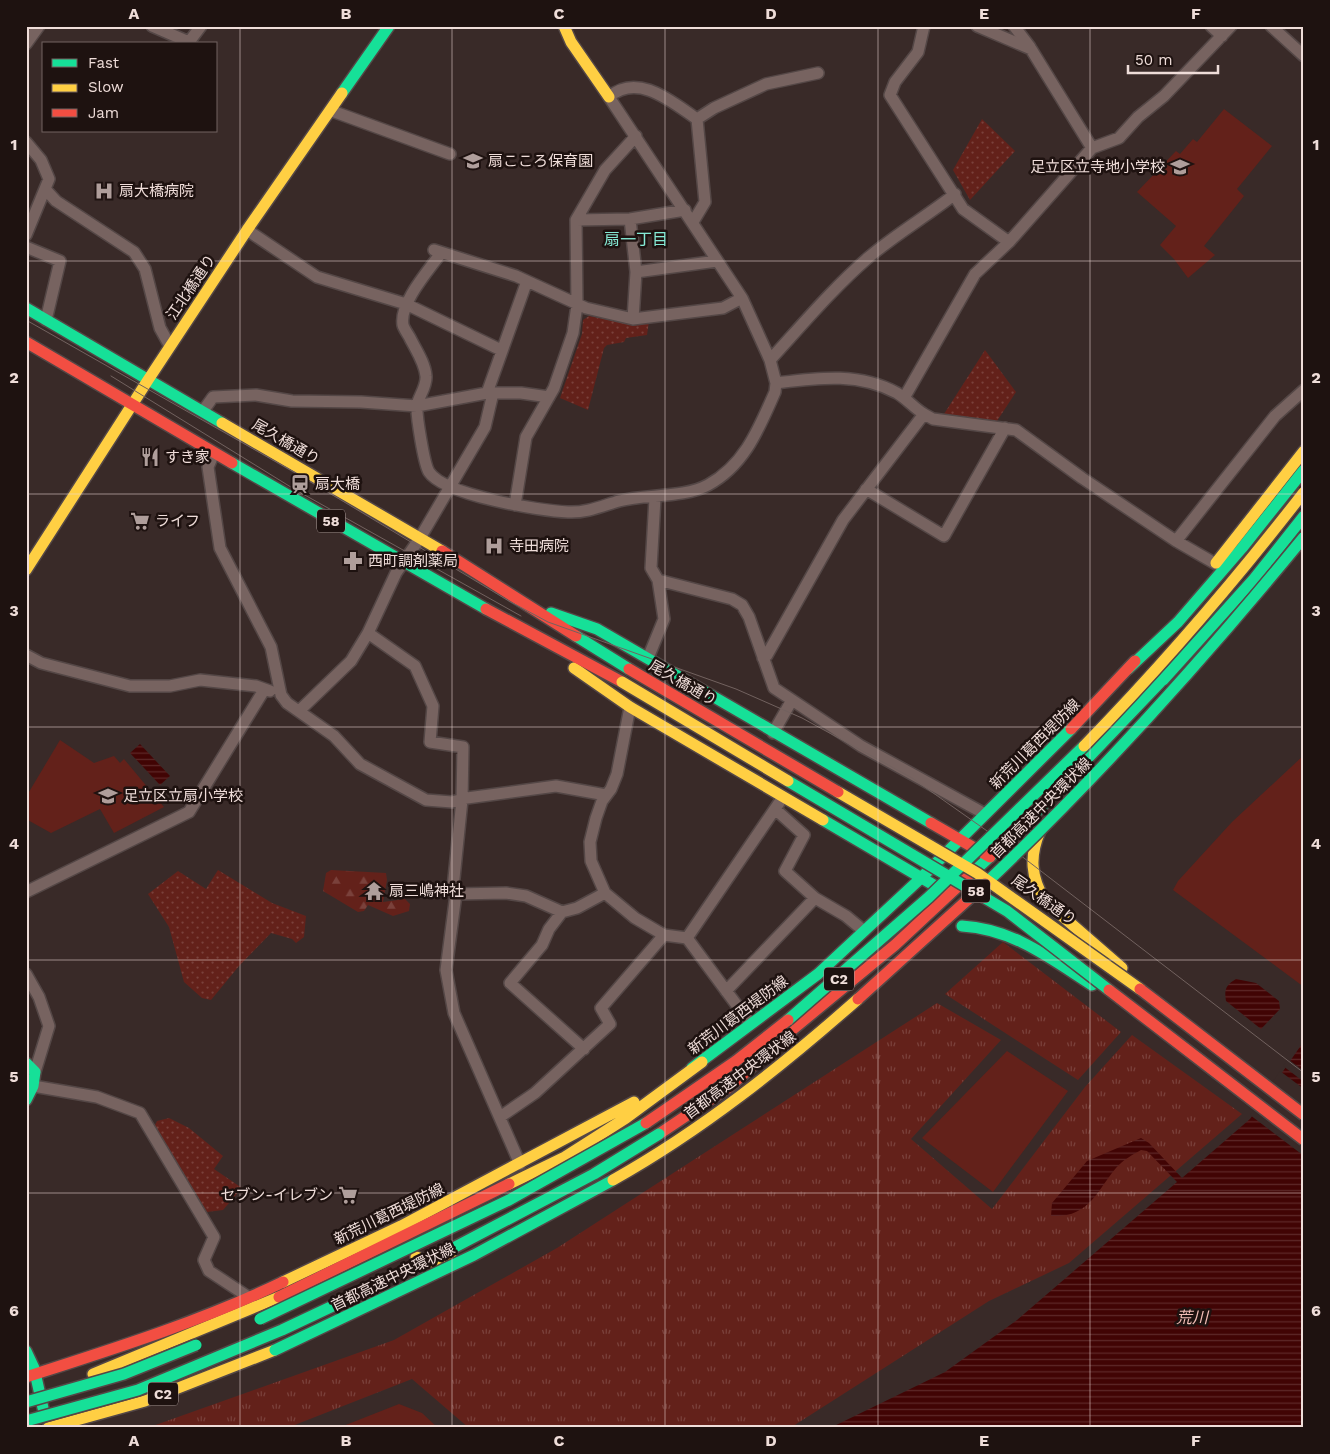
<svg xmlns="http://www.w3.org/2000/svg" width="1330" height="1454" font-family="'Work Sans','Noto Sans JP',sans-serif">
<defs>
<pattern id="grass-tufts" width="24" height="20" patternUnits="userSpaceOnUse" patternTransform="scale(1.25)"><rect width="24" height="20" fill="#63211a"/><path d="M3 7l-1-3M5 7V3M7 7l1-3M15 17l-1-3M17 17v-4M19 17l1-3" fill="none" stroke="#7a413b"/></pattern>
<pattern id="forest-firs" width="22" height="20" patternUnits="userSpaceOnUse" patternTransform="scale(1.25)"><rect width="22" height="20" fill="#63211a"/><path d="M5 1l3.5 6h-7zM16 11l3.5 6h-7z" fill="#7a413b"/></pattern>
<pattern id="park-dots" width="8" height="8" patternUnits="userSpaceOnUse" patternTransform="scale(1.25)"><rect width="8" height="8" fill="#63211a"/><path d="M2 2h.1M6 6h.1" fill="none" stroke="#7a413b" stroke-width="1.8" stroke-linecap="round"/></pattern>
<pattern id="water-rules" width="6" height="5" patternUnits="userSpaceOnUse" patternTransform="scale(1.25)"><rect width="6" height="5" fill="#410404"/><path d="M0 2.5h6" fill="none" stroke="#5d2828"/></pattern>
</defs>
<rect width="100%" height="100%" fill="#392a28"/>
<path fill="url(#grass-tufts)" d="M1003,942L1121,1032L1078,1080L945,994Z
M937,1003L1001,1040L911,1139L992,1209L1085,1087L1132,1035L1242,1114L1069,1263L989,1301L790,1428H469L412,1379L287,1428H147L394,1340L557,1248Z"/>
<path fill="url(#forest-firs)" d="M331,870L386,873L387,880L383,902L405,899L410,904L409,911L393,916L368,905L364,911L358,912L323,891L326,873Z"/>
<path fill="url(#park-dots)" d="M982,119L1015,151L970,200L953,170Z
M589,316L633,325L649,321L647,335L626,338L624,342L607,345L604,348L588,410L560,398L582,334L583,320Z
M985,350L1016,392L997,421L944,414Z
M218,870L272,903L306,916L304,937L296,943L292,939L271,933L239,966L211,1000L202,998L184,982L169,927L148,894L178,871L206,889Z
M169,1118L189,1128L223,1156L214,1169L242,1188L223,1210L207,1212L154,1127L157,1121Z"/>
<path fill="#63211a" d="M1224,109L1272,146L1237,189L1244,196L1204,246L1215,255L1188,278L1174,259L1160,245L1176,226L1137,192L1176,151L1180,154L1193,139L1197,142Z
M60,740L94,763L114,756L120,763L124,759L164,807L114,833L100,809L51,833L26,819V797Z
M1304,755V987L1173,890L1178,881L1232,822Z
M1007,1051L1068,1091L993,1192L922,1138Z
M399,1404L422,1413L438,1428H338Z"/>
<path fill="url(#water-rules)" d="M140,744L170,776L160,785L130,753Z
M1236,979L1256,983L1279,1001L1280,1009L1261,1029L1226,1001C1224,989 1226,985 1236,979Z
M1304,1041V1428H830L945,1372L1017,1320L1177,1182L1147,1151L1141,1150C1132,1155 1123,1160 1116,1168C1096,1192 1089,1218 1051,1216L1052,1203L1087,1161L1141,1138L1149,1143L1182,1178L1250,1119Z"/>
<path fill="#392a28" d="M1288,1059L1304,1071V1082L1283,1066Z
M1280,1071L1304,1089V1156L1250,1115Z"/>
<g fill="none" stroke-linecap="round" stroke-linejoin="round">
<g stroke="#544746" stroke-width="14">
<path id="street" d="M152,26L189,42L201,26
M924,26L918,52L895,82L890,95L963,209L1009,242
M1014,26L1030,47
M1211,26L1222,36
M1271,26L1304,56
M26,44L39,26
M332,111L450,154
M697,119L714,108L766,84L818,73
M26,142L41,160L49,179L26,235
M1092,148L1119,138L1138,117L1164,96L1231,26
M46,190L56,201L134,252L145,269L160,328L170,346
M630,219L636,272L633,319
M576,220L630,219L685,210
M693,222L705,202L697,119C672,102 638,72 609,97L742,298L770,360L776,383C818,378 858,372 897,393C907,399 914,408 924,414
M247,230L317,277L406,304L501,350
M26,247L60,261L46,320
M434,250L516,276L586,308L633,319L723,308L742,298
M441,253C429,270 399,303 403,325C404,329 408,334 410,338C416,350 425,363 426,376C427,386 419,396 417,405C416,415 424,464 429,472C444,495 540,511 568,512C586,513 602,506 619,501C646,494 684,498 708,485C745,465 759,428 775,392L776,383
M636,272L717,261
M770,360C802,325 833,288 869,257C896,234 927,216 955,194
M487,393L527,281
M904,398L975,274L1009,242L1092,148L1031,49L977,26
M203,411L213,397L256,395L292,401L361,402L417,406L487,393H521L549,397
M214,453L208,467L220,548L271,647L281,695L287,703L334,736L360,764L426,800L452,802L467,798L556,786L606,795
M866,489L944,536L1005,428
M515,505L526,437L554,388L573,333L577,305L576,220L605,170L636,136
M1176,541L1275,416L1304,390
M658,580L732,599L742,605L749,617L774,688L861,746L985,814
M368,633L415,666L433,706L430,742L463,747L462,800L453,888L456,894L446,970L454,1013L520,1164
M26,655L41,663L130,686H170L200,680L256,686L270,691
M648,658L664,619L658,580L651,568L655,498
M763,658L767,655L843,520L924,414L933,419L1016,430L1082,478L1176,541L1216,564
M630,707L617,774L611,789L602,801L596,818L590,842L591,861L605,893L635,918L664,935L687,938L750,1023
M299,711L351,661L368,633L396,573L420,538L485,427L493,393
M773,733L792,700
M775,809L804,835L785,871L815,898L846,916L864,931
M26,892L189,812L264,690
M456,894L506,893L526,896L562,912L577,908L605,893
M562,912L549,929L542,945L510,983L584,1049
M687,938L779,803
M26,974L39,997L49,1026L35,1072
M726,991L815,898
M33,1086L97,1097L140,1113L214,1237L204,1260L209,1271L250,1298
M500,1117L535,1093L610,1024L601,1008L664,935"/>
</g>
<g stroke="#544746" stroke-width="14">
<path id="fast" d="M342,93L389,26
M26,308L222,423
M232,463L486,609
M551,613L597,629L931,823
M576,636L629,669
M1128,669L1178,622L1242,548L1304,470
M1163,680L1254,579L1304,516
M823,820L949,894
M969,876L1021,828L1171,671
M962,926C1013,929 1050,958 1092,985
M26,1063L35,1072L33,1086L26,1100
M692,1068L818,974L921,878L1071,729
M26,1351L34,1368L43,1408"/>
</g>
<g stroke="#544746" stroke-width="14">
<path id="slow" d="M564,26L571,42L609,97
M148,380L247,230L342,93
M222,423L442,551
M1216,563L1304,451
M26,570L148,380
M574,668L630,707L823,820
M1040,831C1029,857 1031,877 1045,901L1122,968
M509,1184L565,1157L626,1118L702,1062
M416,1257L430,1262L451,1257
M283,1282L401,1226L634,1102
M93,1374L279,1297
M48,1428L145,1401L275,1350"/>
</g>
<g stroke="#544746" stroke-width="14">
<path id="jam" d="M26,342L232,463
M442,551L576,636
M486,609L622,682
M1071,729L1135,661
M931,823L990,857
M770,1048L895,945L969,876
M659,1134L729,1087L779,1042
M279,1297L509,1184
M26,1377C113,1349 200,1322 283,1282"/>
</g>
<use href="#street" stroke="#776360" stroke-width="11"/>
<use href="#fast" stroke="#16e098" stroke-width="11"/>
<use href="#slow" stroke="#ffcf43" stroke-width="11"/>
<use href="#jam" stroke="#f24e42" stroke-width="11"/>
<path stroke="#72625f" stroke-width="1" d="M26,320L301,476L509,601L548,622L736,689L802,718L912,778L1007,845L1304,1073
M111,376L294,489L521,616"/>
<g stroke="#544746" stroke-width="14" stroke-linecap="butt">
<path id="fast-bridge" d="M788,781L1007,911L1109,990
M985,884C1099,776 1204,659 1304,537
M788,1020L929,897L1084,746
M438,1256L594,1174L659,1134
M260,1319L509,1200L646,1123
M275,1350L474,1255L613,1180
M26,1402L124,1374L196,1345
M26,1421L138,1390L282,1330L354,1296"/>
</g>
<g stroke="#544746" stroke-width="14" stroke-linecap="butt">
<path id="slow-bridge" d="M622,682L788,781
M1084,746C1162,666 1235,581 1304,492
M838,792L977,873L1140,989
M613,1180C702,1130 782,1066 858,999"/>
</g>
<g stroke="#544746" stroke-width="14" stroke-linecap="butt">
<path id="jam-bridge" d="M629,669L838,792
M1140,989L1304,1115
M1109,990L1304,1140
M858,999L985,884
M646,1123L736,1061L788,1020"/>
</g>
<use href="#fast-bridge" stroke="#16e098" stroke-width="11"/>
<use href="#slow-bridge" stroke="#ffcf43" stroke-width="11"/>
<use href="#jam-bridge" stroke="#f24e42" stroke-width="11"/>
</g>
<path fill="none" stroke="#efddd9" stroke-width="1" stroke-opacity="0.55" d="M240,26V1428M452,26V1428M665,26V1428M878,26V1428M1090,26V1428M26,261H1304M26,494H1304M26,727H1304M26,960H1304M26,1193H1304"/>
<defs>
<g id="school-bare" transform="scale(1.5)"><path d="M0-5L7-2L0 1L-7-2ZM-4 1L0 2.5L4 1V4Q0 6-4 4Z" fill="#af9e9b" stroke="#1e1210" stroke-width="2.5" paint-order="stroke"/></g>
<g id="hospital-bare" transform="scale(1.5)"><path d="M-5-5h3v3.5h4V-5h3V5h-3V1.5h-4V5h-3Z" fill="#af9e9b" stroke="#1e1210" stroke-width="2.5" paint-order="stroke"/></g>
<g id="restaurant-bare" transform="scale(1.5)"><path d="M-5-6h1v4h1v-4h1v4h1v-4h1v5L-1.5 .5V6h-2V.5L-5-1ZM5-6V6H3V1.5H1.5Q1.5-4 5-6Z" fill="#af9e9b" stroke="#1e1210" stroke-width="2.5" paint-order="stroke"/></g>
<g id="station-bare" transform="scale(1.5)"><path d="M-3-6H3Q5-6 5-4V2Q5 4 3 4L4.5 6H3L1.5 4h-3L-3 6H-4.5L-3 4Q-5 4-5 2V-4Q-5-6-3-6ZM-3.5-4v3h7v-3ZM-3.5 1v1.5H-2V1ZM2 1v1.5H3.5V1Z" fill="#af9e9b" stroke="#1e1210" stroke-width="2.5" paint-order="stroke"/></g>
<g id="supermarket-bare" transform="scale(1.5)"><path d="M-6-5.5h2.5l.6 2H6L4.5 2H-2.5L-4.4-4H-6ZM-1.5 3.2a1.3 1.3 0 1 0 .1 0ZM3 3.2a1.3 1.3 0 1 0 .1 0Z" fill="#af9e9b" stroke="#1e1210" stroke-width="2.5" paint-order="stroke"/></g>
<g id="pharmacy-bare" transform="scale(1.5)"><path d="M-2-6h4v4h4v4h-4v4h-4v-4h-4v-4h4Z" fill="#af9e9b" stroke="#1e1210" stroke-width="2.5" paint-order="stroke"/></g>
<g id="temple-bare" transform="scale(1.5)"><path d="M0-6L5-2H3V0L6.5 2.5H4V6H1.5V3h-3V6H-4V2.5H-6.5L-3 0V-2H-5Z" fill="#af9e9b" stroke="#1e1210" stroke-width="2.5" paint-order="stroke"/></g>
</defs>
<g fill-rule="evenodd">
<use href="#school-bare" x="473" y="161"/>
<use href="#school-bare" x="1180" y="167"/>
<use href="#hospital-bare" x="104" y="191"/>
<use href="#restaurant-bare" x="150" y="457"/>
<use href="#station-bare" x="300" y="484"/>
<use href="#supermarket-bare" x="140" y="521"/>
<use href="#hospital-bare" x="494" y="546"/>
<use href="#pharmacy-bare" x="353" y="561"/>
<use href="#school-bare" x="108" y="796"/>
<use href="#temple-bare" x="374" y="891"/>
<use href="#supermarket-bare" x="348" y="1195"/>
</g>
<g text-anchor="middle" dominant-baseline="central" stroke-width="5" stroke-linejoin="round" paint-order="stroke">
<g fill="#1e1210" stroke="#b0a09d" stroke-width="1">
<rect x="317" y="509.5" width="28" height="23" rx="4"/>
<rect x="962" y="879.5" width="28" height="23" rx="4"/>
<rect x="824" y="967.5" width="30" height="23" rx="4"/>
<rect x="148" y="1382.5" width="30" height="23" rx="4"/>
</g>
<g font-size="14" font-weight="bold" fill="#efddd9">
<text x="331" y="521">58</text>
<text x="976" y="891">58</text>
<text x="839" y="979">C2</text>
<text x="163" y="1394">C2</text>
</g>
<g font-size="15" fill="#efddd9" stroke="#1e1210" text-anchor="start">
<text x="488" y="161">扇こころ保育園</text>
<text x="1165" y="167" text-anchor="end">足立区立寺地小学校</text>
<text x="119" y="191">扇大橋病院</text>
<text x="165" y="457">すき家</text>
<text x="315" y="484">扇大橋</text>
<text x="155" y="521">ライフ</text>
<text x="509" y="546">寺田病院</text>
<text x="368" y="561">西町調剤薬局</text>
<text x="123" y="796">足立区立扇小学校</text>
<text x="389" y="891">扇三嶋神社</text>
<text x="333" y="1195" text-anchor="end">セブン-イレブン</text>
</g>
<g font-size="15" fill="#efddd9" stroke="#1e1210">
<text transform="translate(191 287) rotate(-56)">江北橋通り</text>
<text transform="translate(286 442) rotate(30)">尾久橋通り</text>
<text transform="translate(683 683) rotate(30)">尾久橋通り</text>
<text transform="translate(1035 744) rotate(-45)">新荒川葛西堤防線</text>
<text transform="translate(1041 808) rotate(-45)">首都高速中央環状線</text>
<text transform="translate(1044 900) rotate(35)">尾久橋通り</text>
<text transform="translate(738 1015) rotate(-37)">新荒川葛西堤防線</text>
<text transform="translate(740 1075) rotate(-37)">首都高速中央環状線</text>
<text transform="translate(389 1214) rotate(-26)">新荒川葛西堤防線</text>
<text transform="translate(393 1277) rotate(-26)">首都高速中央環状線</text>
</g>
<g font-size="16" fill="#85ead5" stroke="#1e1210">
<text x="636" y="239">扇一丁目</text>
</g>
<g font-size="16" font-style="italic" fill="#f3beb6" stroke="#1e1210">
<text x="1192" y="1317">荒川</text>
</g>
</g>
<rect width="1330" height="1454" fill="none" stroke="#1e1210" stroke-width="55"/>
<rect x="42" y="42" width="175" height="90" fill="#1e1210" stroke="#726360"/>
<rect x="52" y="59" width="25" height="8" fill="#16e098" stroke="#726360"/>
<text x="88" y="68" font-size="15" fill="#efddd9">Fast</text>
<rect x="52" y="84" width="25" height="8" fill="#ffcf43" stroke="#726360"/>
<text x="88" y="92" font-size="15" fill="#efddd9">Slow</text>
<rect x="52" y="109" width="25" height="8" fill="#f24e42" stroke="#726360"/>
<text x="88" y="118" font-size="15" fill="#efddd9">Jam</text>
<path d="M1128 65v8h90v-8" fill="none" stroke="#efddd9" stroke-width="2.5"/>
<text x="1135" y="65" font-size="15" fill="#efddd9" stroke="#1e1210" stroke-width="4" paint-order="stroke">50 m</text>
<rect x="28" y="28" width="1274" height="1398" fill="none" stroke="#efddd9" stroke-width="2"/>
<g font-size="16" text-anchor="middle" font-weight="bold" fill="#efddd9">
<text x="134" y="19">A</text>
<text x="346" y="19">B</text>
<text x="559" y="19">C</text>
<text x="771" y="19">D</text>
<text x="984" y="19">E</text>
<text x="1196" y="19">F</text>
<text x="14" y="150">1</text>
<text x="1316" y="150">1</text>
<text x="14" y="383">2</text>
<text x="1316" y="383">2</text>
<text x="14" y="616">3</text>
<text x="1316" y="616">3</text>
<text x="14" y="849">4</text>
<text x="1316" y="849">4</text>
<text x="14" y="1082">5</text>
<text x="1316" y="1082">5</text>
<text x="14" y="1316">6</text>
<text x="1316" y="1316">6</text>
<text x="134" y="1446">A</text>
<text x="346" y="1446">B</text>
<text x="559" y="1446">C</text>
<text x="771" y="1446">D</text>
<text x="984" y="1446">E</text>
<text x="1196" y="1446">F</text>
</g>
</svg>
